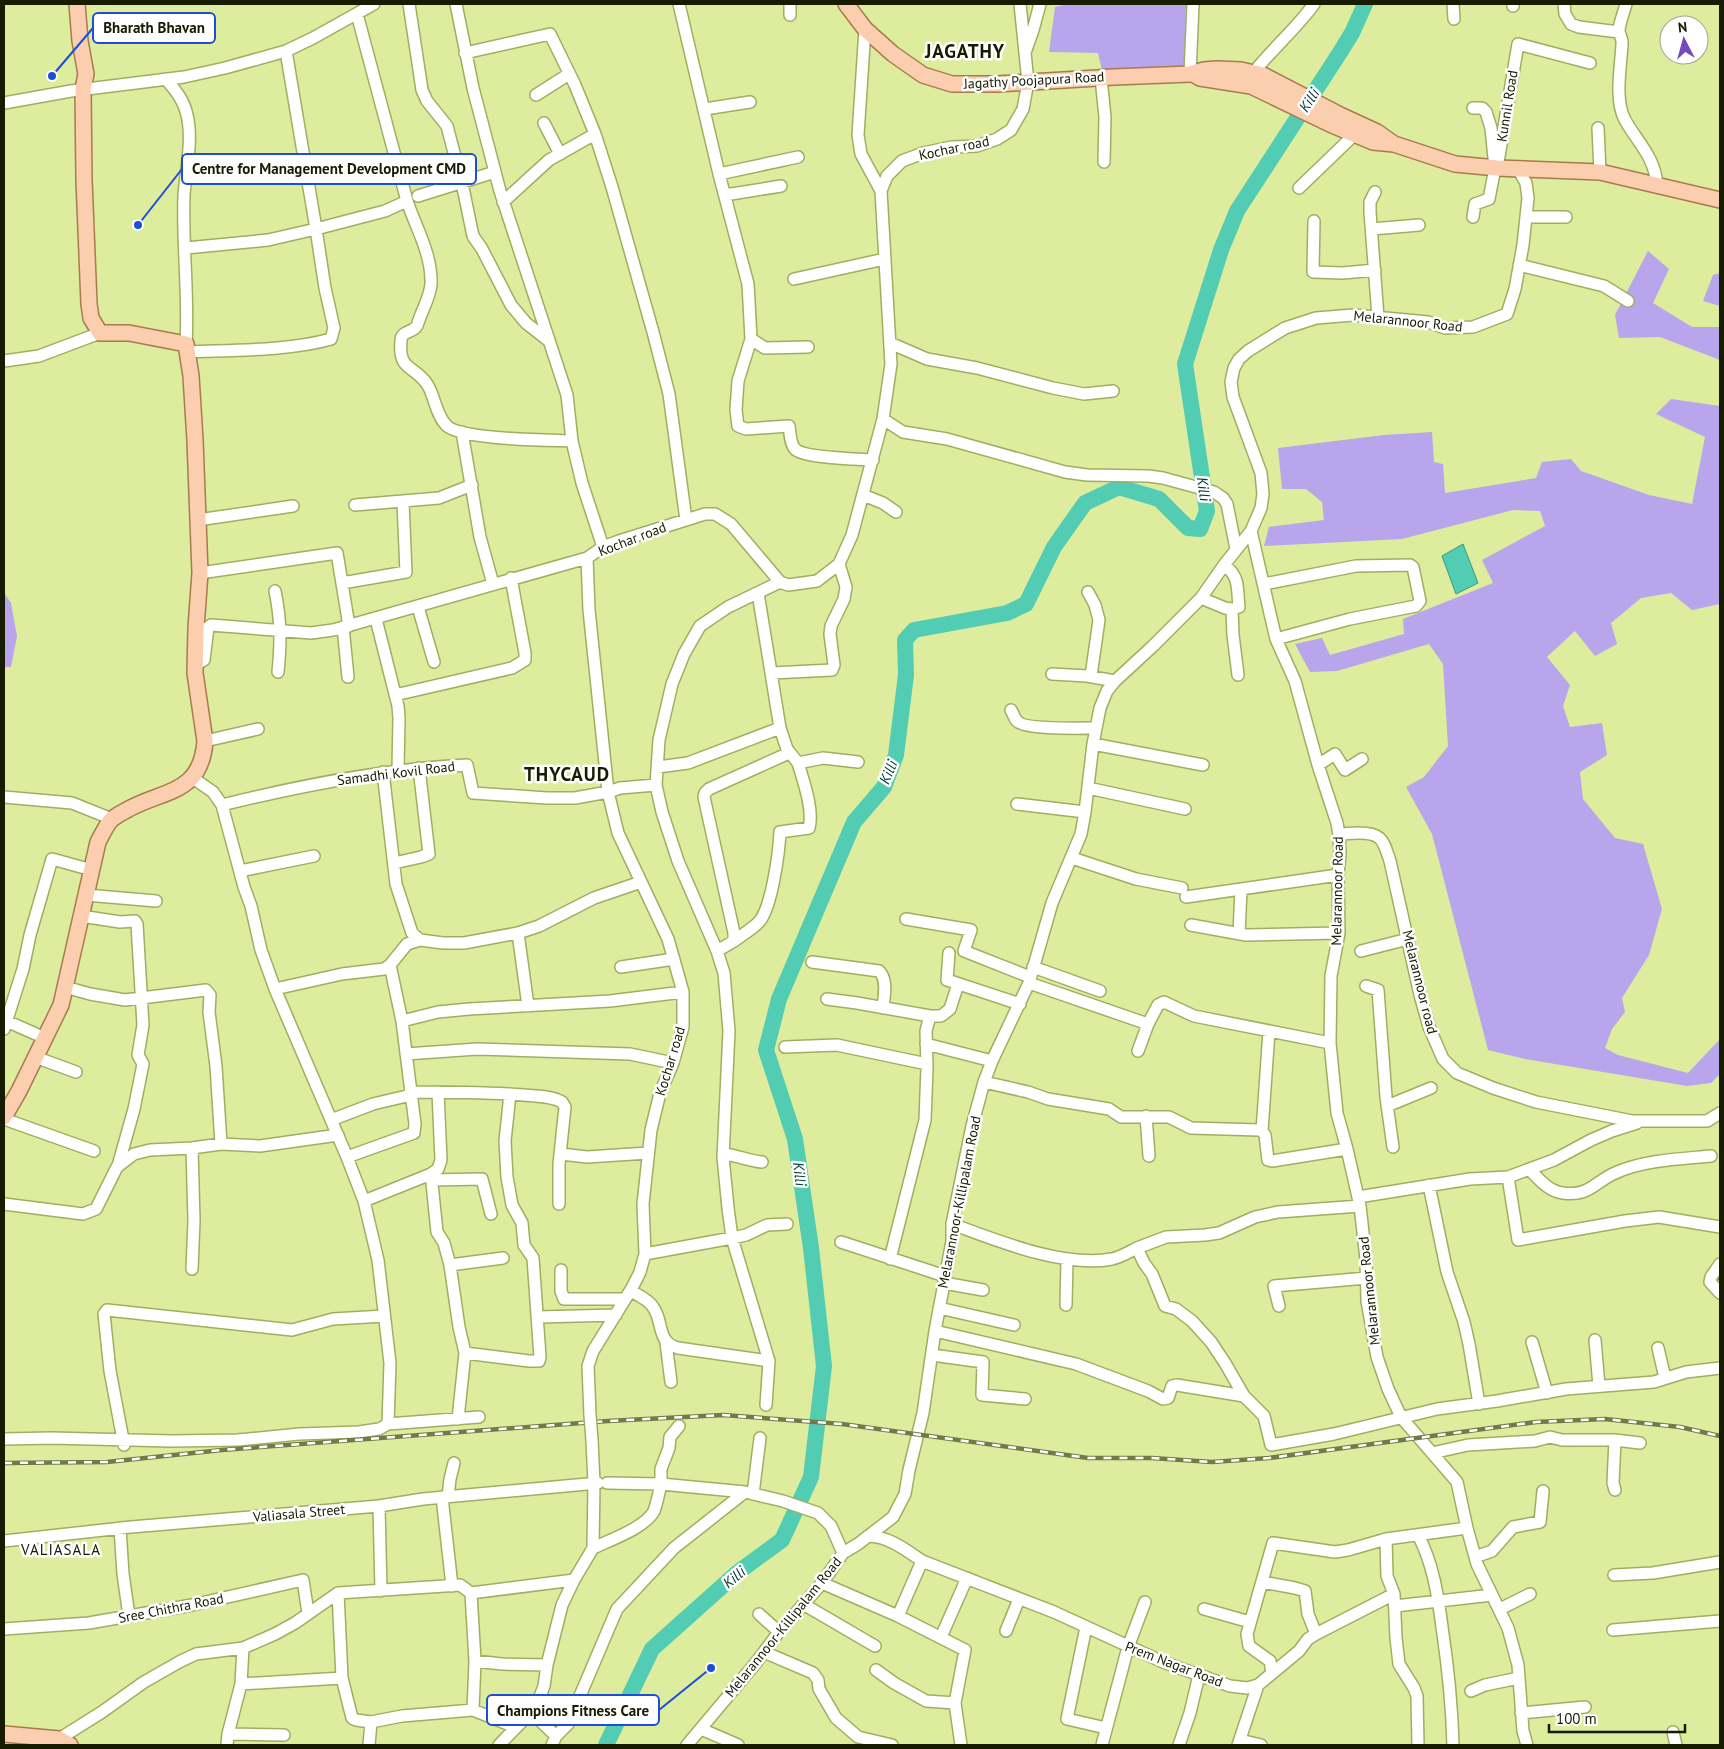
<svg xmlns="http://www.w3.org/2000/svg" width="1724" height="1749" font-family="'PT Sans',sans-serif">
<rect width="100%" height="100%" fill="#ddec9d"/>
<path fill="#b9a5eb" d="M1069,4H1186L1184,67L1139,70H1102L1098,53L1049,52L1055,7Z
M1648,251L1669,269L1653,303L1692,327H1720V360L1660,337L1619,338L1615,315Z
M1720,273V306L1703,301L1713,275Z
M1671,399L1720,406V604L1692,610L1671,593L1641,598L1611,623L1617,644L1595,656L1575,631L1547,657L1570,685L1563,706L1570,727L1602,723L1607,755L1580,772L1583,799L1615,838L1643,844L1662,909L1649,955L1622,998L1625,1012L1612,1029L1605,1048L1618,1055L1688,1073L1720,1039V1074L1711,1083L1687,1086L1525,1059L1488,1050L1432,834L1406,787L1424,777L1448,746L1443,664L1429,644L1337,671L1310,672L1295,644L1322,638L1330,655L1404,634L1403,619L1493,583L1482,560L1545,526L1540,511L1513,510L1402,539L1264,546L1269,527L1324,520L1322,502L1306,489H1282L1278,448L1384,435L1432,432L1434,462L1443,464L1445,493L1536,478L1542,462L1571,459L1581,471L1649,495L1692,504L1705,437L1656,414Z
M4,593L11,603L17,636L11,667H4Z"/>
<path fill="#52ccb2" stroke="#40977d" d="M1463,544L1478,583L1456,594L1442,556Z"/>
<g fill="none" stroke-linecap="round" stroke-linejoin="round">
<path stroke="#40977d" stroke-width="2.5" d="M1716,1282L1720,1275"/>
<path stroke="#52ccb2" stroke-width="16" d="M606,1745L652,1649L737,1573L782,1540L811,1477L824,1366L811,1248L795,1139L766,1050L779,999L854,822L884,787L896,755L906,675L905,640L914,630L1007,613L1026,604L1054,547L1085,503L1119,487L1159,499L1188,528L1200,529L1207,511L1185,364L1221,250L1237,211L1339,54L1352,33L1365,4"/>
<g stroke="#a1ae62" stroke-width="14">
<path id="minor" d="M409,4L422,90L427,101L447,126L462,183L473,236L482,249L511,305L526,323L549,341
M456,4L473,88L500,191L567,395L572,441L582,483L603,547
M679,4L719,174L748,284L751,339L738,381L736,410L738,426L746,429L789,426C790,432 790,444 795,449C803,458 859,459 873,460
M790,4V15
M1453,4L1454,19
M1513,4V6
M1564,4L1565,14L1571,24L1579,27L1619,32
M1626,4C1624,12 1620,21 1619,30C1619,35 1623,39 1622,44C1621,66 1614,100 1625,120C1638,143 1654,156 1657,184
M865,29L858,135L861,154L881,191
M1026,50L1033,30L1040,4
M465,53L550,34L575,85L595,134L612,187L653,332L669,394L686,520
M1254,72C1273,48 1296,29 1314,4
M1190,74L1193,4
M1101,78L1105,117L1104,162
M166,79C175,90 184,100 187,115C193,140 186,169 184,195C182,245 189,294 186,344
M536,95L569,74
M4,103L71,91L184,77L225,68L286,51L313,38L374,4
M705,109L750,102
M544,123L560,154
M1598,128L1600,172
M1497,168L1518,44L1590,63
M1518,169L1526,183L1528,198L1523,245L1515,289L1507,314L1473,327L1445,328L1428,322L1353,315L1316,318L1285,328L1248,351L1239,359L1234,368L1231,382L1233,397L1261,473L1263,494L1261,508L1251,531L1272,622L1276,639L1295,681L1318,765L1337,823L1339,835L1340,854L1338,875L1339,933L1331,976L1330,1043L1337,1113L1347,1149L1360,1206L1366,1259L1367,1301L1377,1357L1388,1389L1401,1417L1457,1482L1467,1528L1477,1564L1508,1628L1518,1665L1523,1731L1527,1745
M719,174L798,157
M1299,188L1355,134
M1375,192L1370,202V212L1378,317
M725,195L781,186
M418,196L495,172
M407,201C416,228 432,254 431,284C430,297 423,308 419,320C418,322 418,325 416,327C411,333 401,331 401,341C398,371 414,365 427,384C435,396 435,413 446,425C459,440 549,440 572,441
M503,202L549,160L595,134
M1473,217L1475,204L1489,199L1495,168L1491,128L1486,112L1482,108H1473
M1526,217H1566
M1314,221L1313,272L1343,273L1375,270
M1372,229L1419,225
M186,248L268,240L316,229L286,51
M1519,265L1604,286L1628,301
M794,279L885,259
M751,339L765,348L808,347
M890,343L927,359L977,368L1053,388L1084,394L1113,391
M187,352C231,350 289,351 331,339L334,328L325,288L316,229L385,211L407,201L357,14
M4,361L39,356L100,333
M883,419L903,432L947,439L1065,472L1087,475L1148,476L1163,478L1214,492L1223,498L1227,504L1236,549
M462,432L480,537L493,584
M863,495L883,503L896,512
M355,505L439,498L472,485
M198,520L293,506
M587,558L589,610L608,792L618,833L668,939L683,992V1027L673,1063L660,1093L651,1130L643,1204L645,1254L640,1272L632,1288L593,1351L588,1366L590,1415
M1224,565C1240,576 1237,589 1239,607L1232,609
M200,573L337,553L349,626
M342,583L406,572L403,502
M1264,584L1356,566L1410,565L1413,567L1420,601L1416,606L1350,619L1276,639
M275,591C281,620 281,642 278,672
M1088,592L1095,605L1099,620L1091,676
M758,593L780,728L787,749L798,763L823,758L858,762
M1201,598L1225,608L1232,609L1233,635L1238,675
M418,607L434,662
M376,619L398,706L399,718L398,770
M343,627L348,677
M195,665L204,660L208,627L211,625L311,633L333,630L587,558L603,547L619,541L705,514H715L731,524L780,582L788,585L817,581L839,564L852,535L883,419L891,364L881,191L887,176L902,161L923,153L952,147L977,146L997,139L1011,130L1023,109L1028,82L1020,4
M772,673L832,670L834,665L830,634L831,626L844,599L846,587L839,564
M1052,674L1087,676L1115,681
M395,695L512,668L525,660V653L511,578
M1011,710C1013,713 1014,718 1017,721C1024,730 1082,728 1096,728
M205,741L258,729
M1093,744L1203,765
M1318,765L1335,754L1345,770L1362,759
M658,767L688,763L780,728
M383,772L396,884L412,933L420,940
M193,778L213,792L222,805L244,887L251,906L261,950L275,989L347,1157L364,1201L378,1260L390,1363L388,1424
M1088,788L1185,809
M4,797L72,803L112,819
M1017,804L1085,812
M222,805C303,785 384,769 467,765L473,793L547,798H575L608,792L620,788L656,785
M1339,835C1346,833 1352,833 1359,833C1383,833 1383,841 1390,861L1420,995L1429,1027L1443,1059L1457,1073L1493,1088L1536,1102L1632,1121H1707L1720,1113
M1072,858L1136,879L1182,888
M394,863L421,857L429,854L419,768
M240,871L314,856
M86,895L156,901
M1186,897L1338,875
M81,916L120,922L135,921L137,924L143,1025L138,1055L143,1064L134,1109L118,1166
M906,919L971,930L964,951L1030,977
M1191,925L1246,935L1339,933
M518,933L528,1006
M1239,934L1241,889
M734,941C742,935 752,929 759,922C772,907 779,852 780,832L809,828C814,810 803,780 798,763
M717,951L734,941V933L704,797L705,793L709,789L789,753
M1361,951L1408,939
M949,953L947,980L1020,1004
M812,962L879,971C888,979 884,997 883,1008
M621,967L674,959
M1033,967L1100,991
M1029,983L1148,1024L1138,1051
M1366,986L1378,990L1386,1097L1393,1147
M65,987L90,994L125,1000L206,990L210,995L209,1012L216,1066L221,1144
M275,989L342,974L384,969L390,965L407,944L420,940L443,943H464L518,933L539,926L594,898L641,882
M827,999L857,1003L930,1016H941L950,1009L958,984
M4,1020L45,1038
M402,1021L438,1012L469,1009L610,1001L683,992
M1148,1024L1158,1005L1164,1002L1194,1016L1330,1043
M4,1029L23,969L30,935L52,859L92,870
M926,1044L992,1061
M785,1047L837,1045L927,1064
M406,1054L477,1049L630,1054L673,1063
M35,1057L76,1072
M984,1082L1028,1092L1048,1099L1109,1109L1121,1117H1169L1191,1128L1259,1130L1262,1131L1265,1135L1268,1160L1272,1161L1347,1149
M410,1092C448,1092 486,1092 524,1095C536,1096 552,1096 562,1102L565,1107L559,1164V1204
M1387,1106L1431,1088
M1146,1116L1149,1156
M4,1119L94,1151
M331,1120L373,1104L411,1095
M1262,1131L1269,1031
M192,1148L194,1221L192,1269
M561,1154L587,1157L648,1153
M723,1154C737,1155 749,1161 762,1162
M347,1157L414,1133L415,1124L402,1021L390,965
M1529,1169C1539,1179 1548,1191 1563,1193C1589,1197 1596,1181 1615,1173C1644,1160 1680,1159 1711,1156
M431,1174L437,1232L444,1243L450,1265L459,1327L465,1353
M1508,1177L1518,1240L1625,1221L1659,1217L1720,1227
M432,1180L482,1179L491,1214
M1429,1185L1447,1272L1464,1322L1469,1344L1479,1404
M1358,1197L1470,1179L1508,1177L1554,1160L1591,1140L1612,1131L1637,1123
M364,1201L431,1174L438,1169L441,1160L438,1092
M4,1204L83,1214L96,1209L117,1167L134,1154L150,1150L192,1148L221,1144L260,1146L338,1135
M1360,1206L1278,1212L1255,1217L1219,1233L1205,1235L1166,1237L1137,1248L1144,1263L1152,1274L1165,1306L1176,1309L1192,1321L1211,1342L1225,1363L1244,1396L1264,1416L1271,1445L1334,1434L1437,1409L1497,1401L1566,1389L1654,1382L1686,1372L1720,1368
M952,1224C998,1241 1064,1268 1112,1259C1121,1257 1129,1252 1137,1248
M841,1242L945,1276
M645,1254L732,1238L746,1235L767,1225L787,1224
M890,1259L925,1120L927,1068L926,1031L930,1016
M1720,1264L1711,1277L1710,1282L1720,1293
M450,1265L503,1258
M561,1270V1291L564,1299H625
M944,1283L983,1290
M631,1291C638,1295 649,1300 653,1307C664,1322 656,1342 678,1348L769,1361
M1066,1305L1067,1260
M1279,1306L1274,1286L1367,1278
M939,1308L1014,1325
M538,1317L616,1315
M935,1331L1076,1364L1148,1391L1163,1399L1168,1398L1172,1386L1177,1385L1244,1396
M1595,1340L1599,1386
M1532,1342L1547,1393
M666,1343L671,1382
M1658,1348L1665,1378
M932,1355L983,1362L982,1395L1025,1399
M766,1405L769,1361L732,1238L728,1208L723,1157L729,1031L724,973L717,951L678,861L662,812L656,785L659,740L672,684L684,654L700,626L728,607L780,582
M458,1419L465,1353L529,1361H539L540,1357L533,1258L524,1245L522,1223L512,1205L507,1177L505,1141L510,1094
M4,1439L51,1438L171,1441L238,1440L299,1434L359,1432L379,1429L388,1424L479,1417
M124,1445L110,1371L104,1314L107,1310L292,1330L333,1319L384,1316
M1432,1453L1468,1445L1535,1441L1550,1437L1562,1440H1615L1640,1443
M607,1483L661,1484V1469L669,1448L670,1437L679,1426
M1615,1490L1613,1483L1615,1440
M753,1494L760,1438
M442,1497L452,1586
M448,1497L450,1479L454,1463
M379,1506L381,1591
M120,1528L123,1574L129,1616
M1418,1535C1433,1563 1438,1596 1442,1627C1448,1667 1452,1706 1453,1745
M868,1536C888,1536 906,1550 922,1561L1054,1612L1163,1662L1230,1686L1247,1688L1258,1685L1299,1651L1308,1639L1316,1634L1394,1594L1387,1576L1386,1539L1467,1528
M4,1541L131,1527L379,1506L423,1499L598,1483
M593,1548C610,1540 645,1528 654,1511C657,1503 659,1492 661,1484L745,1492L783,1501L818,1513L831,1526L843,1553
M1475,1557L1492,1551L1513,1527L1540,1522L1543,1491
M1614,1575L1653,1573L1720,1562
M1262,1582L1295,1588L1305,1591L1308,1614L1316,1634
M822,1583L898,1616L965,1650L955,1703
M471,1593L475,1661L502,1664L547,1665
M1394,1594L1396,1638L1399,1664L1414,1688L1417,1696L1418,1745
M803,1604L875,1646
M1395,1606L1492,1595
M1204,1609L1250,1622
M1500,1609L1530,1594
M759,1614L779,1632
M898,1616L922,1561
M1086,1627L1067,1719L1106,1728
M4,1629L89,1623L192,1605L303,1580L308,1613
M1613,1630L1720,1621
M1006,1631L1019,1599
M941,1637L967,1578
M764,1652L813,1673L818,1680L819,1689L836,1718L858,1737L892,1745
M876,1670L894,1683L926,1701L955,1703L961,1745
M1272,1673L1270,1661L1249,1646L1247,1634L1273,1543L1335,1552L1348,1550L1386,1539
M342,1678L352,1718L356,1720L371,1722L402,1716L473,1710L515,1727
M241,1684L342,1678L338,1593
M1471,1691L1485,1685L1519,1678
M473,1710L475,1661
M531,1712L556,1736L552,1745
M1521,1713L1585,1707
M701,1729L738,1745
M1673,1732L1676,1745
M228,1734L284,1735
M556,1736L568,1724L617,1609L674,1548L745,1492
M59,1739L102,1712L144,1682L181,1661L196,1654L243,1648
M1240,1740L1261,1745
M227,1745L228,1734L241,1684L243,1648L275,1634L295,1623L338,1593L460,1585L471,1593L574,1580
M369,1745L371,1722
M499,1745L536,1707L544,1686L547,1665L562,1605L574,1580L593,1548L594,1483L592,1440
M687,1745L755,1664L779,1632L822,1583L843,1553L858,1544L893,1517L905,1494L909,1470L923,1413L935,1331L952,1241V1224L972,1126L984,1082L992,1061L1029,983L1052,903L1081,834L1085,812L1093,744L1100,708L1107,691L1115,681L1153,646L1201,598L1224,565L1251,531
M1102,1745L1128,1647L1145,1602
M1179,1745L1190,1713L1199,1675
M1238,1745L1258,1685"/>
</g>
<g stroke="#a87b4f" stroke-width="18">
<path id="major" d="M846,4L865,29L893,54L923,75L952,84H997L1114,77L1190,74L1204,70L1217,69L1241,70L1263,75L1340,115L1377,132L1394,144
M1195,75L1200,78L1251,86L1332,125L1373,142L1394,144L1455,164L1497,168L1600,172L1720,200
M4,1117L19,1091L61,1005L98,842C102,835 106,825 112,819C116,816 121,813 125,811C162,789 201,796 205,741L195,673L196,628L200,573L195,440L191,376L186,344L129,333H100L91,318L89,304L84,180L83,89L86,74L80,41L77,4
M4,1734L59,1739L70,1745"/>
</g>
<use href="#minor" stroke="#fff" stroke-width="11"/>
<use href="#major" stroke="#faceaf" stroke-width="15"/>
<g stroke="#717a48" stroke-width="4.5">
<path id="rail" d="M4,1463L107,1462L222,1450L608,1421L723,1415L842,1424L1088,1458H1152L1212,1462L1269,1458L1536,1422L1605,1419L1680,1427L1720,1436"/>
</g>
<use href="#rail" stroke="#fff" stroke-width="2.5" stroke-dasharray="8" stroke-linecap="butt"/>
<g stroke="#a1ae62" stroke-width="14" stroke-linecap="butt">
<path id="minor-bridge" d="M590,1415L592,1440"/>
</g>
<use href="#minor-bridge" stroke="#fff" stroke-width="11"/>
</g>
<g text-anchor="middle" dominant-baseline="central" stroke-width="5" stroke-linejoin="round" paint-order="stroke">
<g font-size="14" fill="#171b00" stroke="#fff">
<text transform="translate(1034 80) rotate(-3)">Jagathy Poojapura Road</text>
<text transform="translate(1507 106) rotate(-81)">Kunnil Road</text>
<text transform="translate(954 148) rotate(-12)">Kochar road</text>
<text transform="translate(1408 321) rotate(6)">Melarannoor Road</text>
<text transform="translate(632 539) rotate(-21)">Kochar road</text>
<text transform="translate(396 773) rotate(-7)">Samadhi Kovil Road</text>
<text transform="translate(1337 891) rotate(-89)">Melarannoor Road</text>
<text transform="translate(1420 982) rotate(76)">Melarannoor road</text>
<text transform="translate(670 1061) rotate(-73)">Kochar road</text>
<text transform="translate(959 1202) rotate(-79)">Melarannoor-Killipalam Road</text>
<text transform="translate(1369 1291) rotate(-96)">Melarannoor Road</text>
<text transform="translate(299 1513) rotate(-5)">Valiasala Street</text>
<text transform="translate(171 1608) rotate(-11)">Sree Chithra Road</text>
<text transform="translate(783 1627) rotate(-51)">Melarannoor-Killipalam Road</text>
<text transform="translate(1174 1664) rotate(21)">Prem Nagar Road</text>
</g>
<g font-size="15" font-style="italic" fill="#023c32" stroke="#fff">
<text transform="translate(1309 100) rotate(-57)">Killi</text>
<text transform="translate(1204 489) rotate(82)">Killi</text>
<text transform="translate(888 772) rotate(-68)">Killi</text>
<text transform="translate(800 1174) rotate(83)">Killi</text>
<text transform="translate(734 1577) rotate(-40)">Killi</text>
</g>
<g font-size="15" letter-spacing="1" fill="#171b00" stroke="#fff">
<text x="61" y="1549">VALIASALA</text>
</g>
<g font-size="19" font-weight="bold" letter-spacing="1" fill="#171b00" stroke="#fff">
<text x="965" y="51">JAGATHY</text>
<text x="567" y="774">THYCAUD</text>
</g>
</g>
<path fill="none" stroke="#1d4ed8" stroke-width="2" d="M52 76L93 28M138 225L182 169M711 1668L659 1710"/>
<g fill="#1d4ed8" stroke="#fff" stroke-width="2">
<circle cx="52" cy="76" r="5"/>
<circle cx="138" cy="225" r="5"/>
<circle cx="711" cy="1668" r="5"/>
</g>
<g fill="#fff" stroke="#1d4ed8" stroke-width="2">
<rect x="93" y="13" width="122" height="30" rx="5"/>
<rect x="182" y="154" width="294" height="30" rx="5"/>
<rect x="487" y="1695" width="172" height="30" rx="5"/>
</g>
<g font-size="15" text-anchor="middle" font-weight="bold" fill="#171b00">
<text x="154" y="33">Bharath Bhavan</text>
<text x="329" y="174">Centre for Management Development CMD</text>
<text x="573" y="1716">Champions Fitness Care</text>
</g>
<rect width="1724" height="1749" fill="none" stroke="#171b00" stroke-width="10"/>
<g transform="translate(1684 40) rotate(354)"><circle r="24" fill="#ffffff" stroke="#a2a499"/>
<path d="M0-4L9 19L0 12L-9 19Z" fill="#7548c0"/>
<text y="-8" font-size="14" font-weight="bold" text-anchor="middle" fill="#171b00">N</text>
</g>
<path d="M1549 1724v8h136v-8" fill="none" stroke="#171b00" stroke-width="2.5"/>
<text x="1556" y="1724" font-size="15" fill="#171b00" stroke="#ffffff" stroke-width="4" paint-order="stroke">100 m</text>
</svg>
